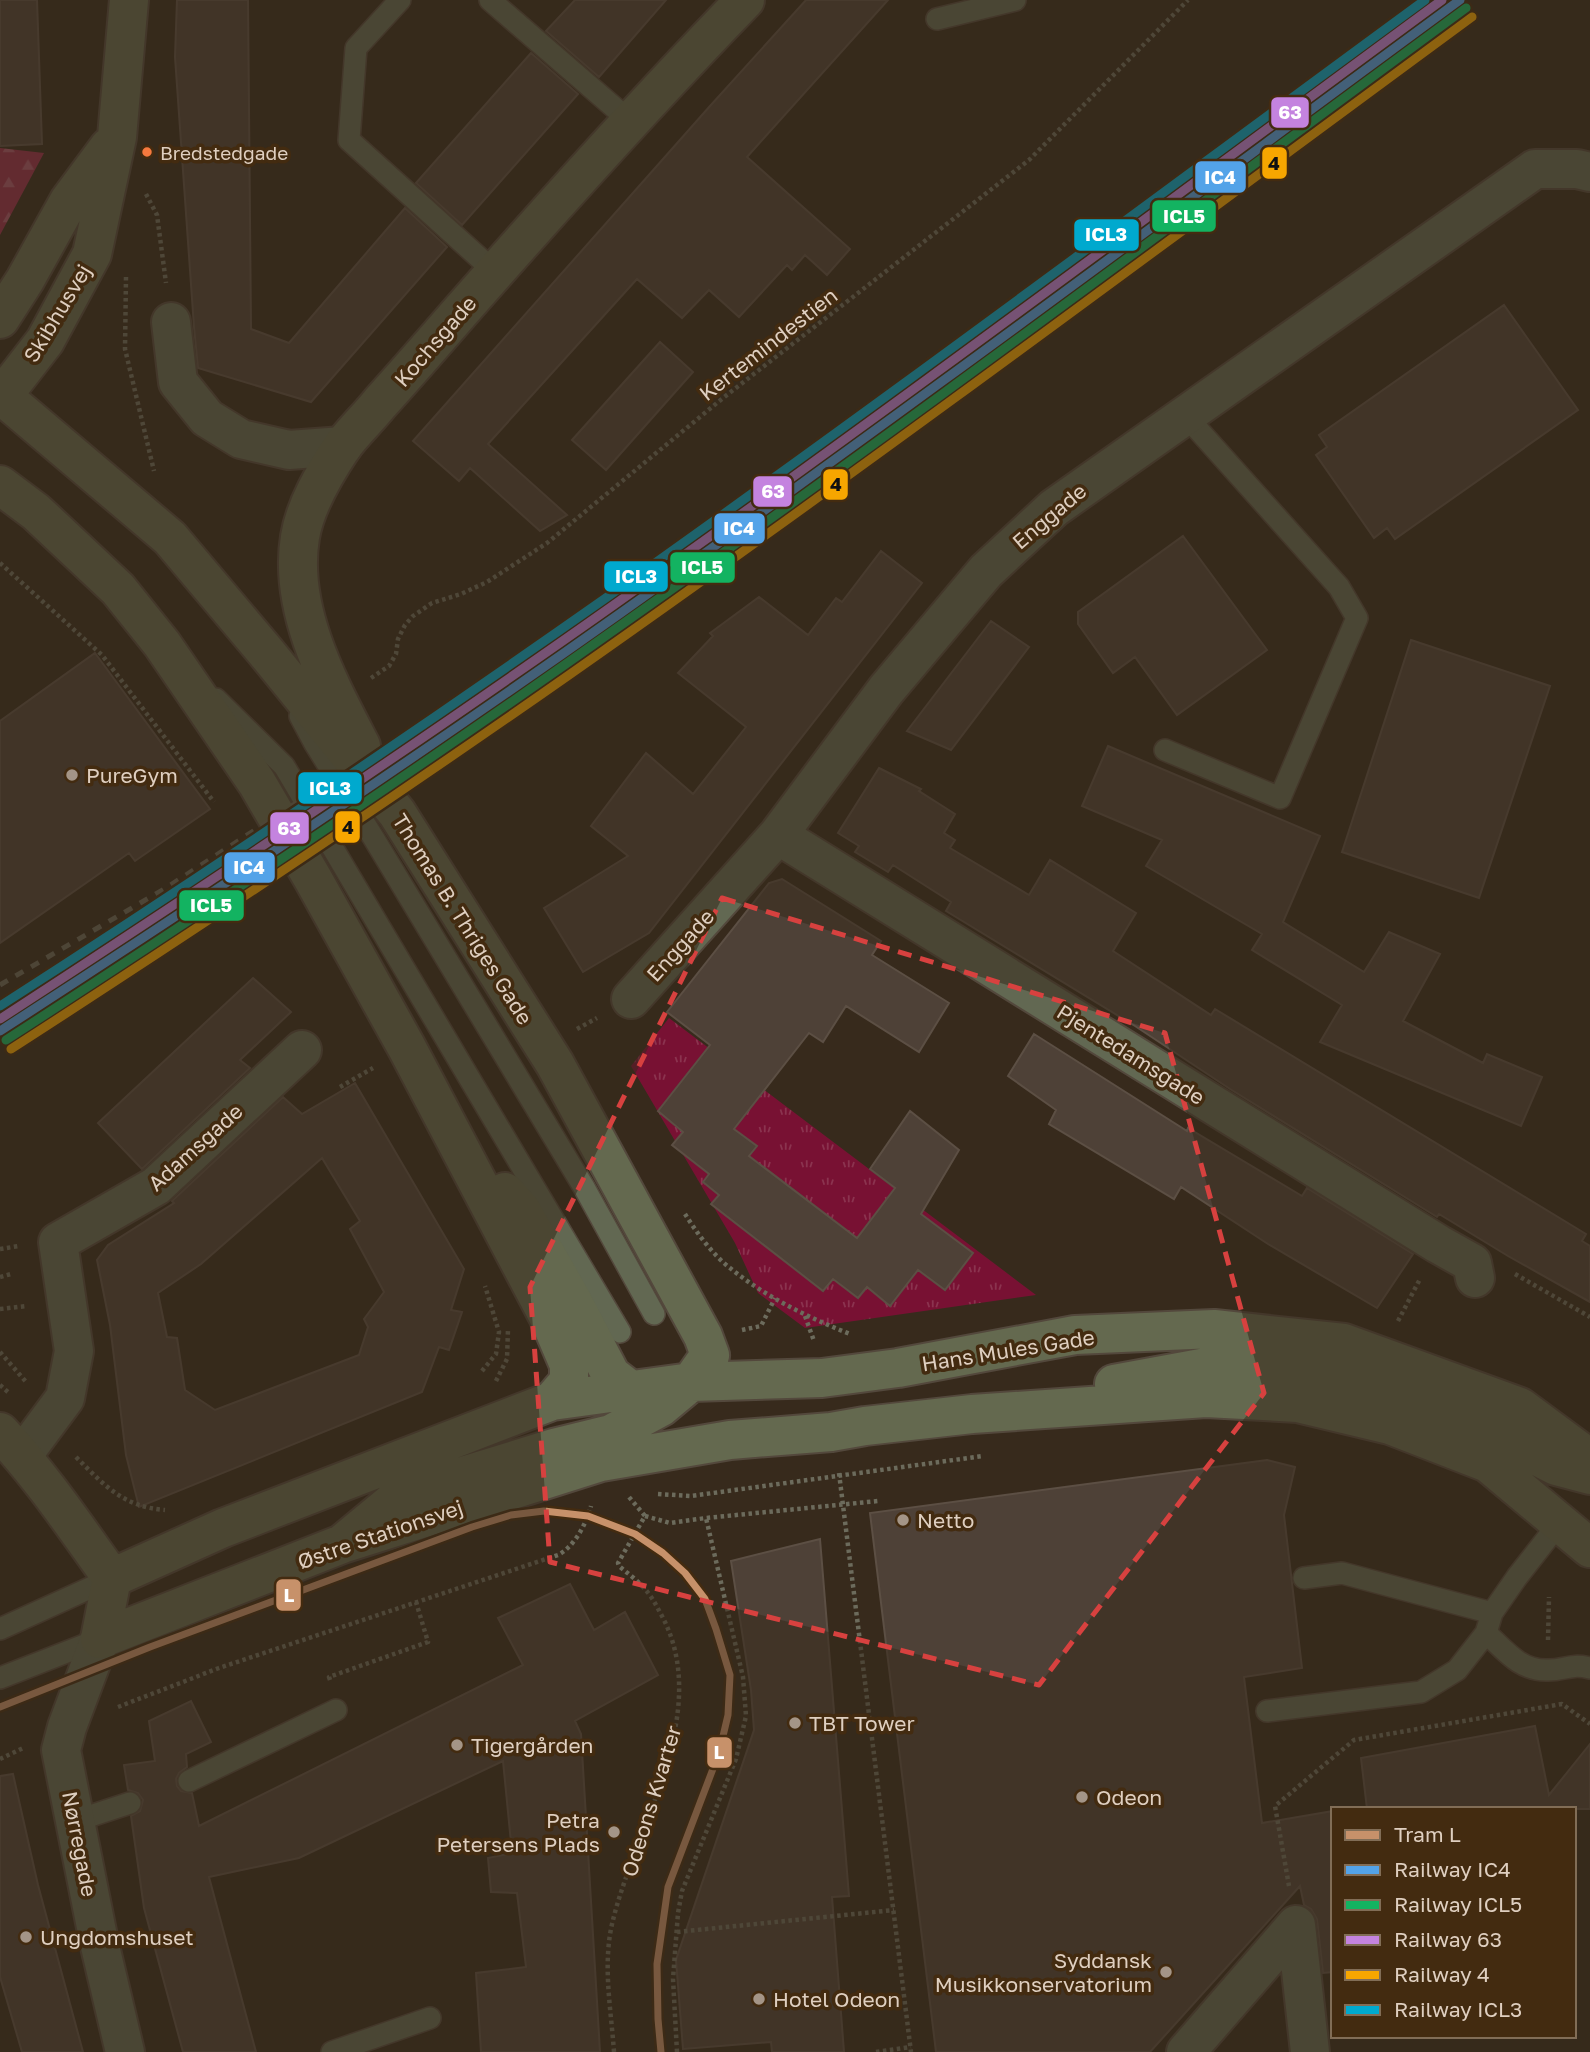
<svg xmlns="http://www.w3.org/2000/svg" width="1590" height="2052" font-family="'Golos Text',sans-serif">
<defs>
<pattern id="grass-tufts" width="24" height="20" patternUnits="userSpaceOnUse" patternTransform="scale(1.75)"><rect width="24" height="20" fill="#781133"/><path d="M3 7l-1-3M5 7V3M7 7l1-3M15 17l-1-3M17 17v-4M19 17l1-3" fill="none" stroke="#8b334f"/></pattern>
<pattern id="forest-firs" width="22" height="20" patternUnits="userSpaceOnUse" patternTransform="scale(1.75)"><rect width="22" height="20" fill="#992e4b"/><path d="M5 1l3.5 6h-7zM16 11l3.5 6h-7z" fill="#ab556b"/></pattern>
</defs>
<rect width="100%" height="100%" fill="#372a1c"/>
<path fill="url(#grass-tufts)" d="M669,1018L1036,1295L805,1328L758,1293L735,1243L631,1066Z"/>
<path fill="url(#forest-firs)" d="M0,148L44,153L0,235Z"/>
<path fill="#4e4137" stroke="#5c4f44" stroke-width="2" fill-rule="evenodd" d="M0,0H37L42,144L0,146Z
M177,0H248L251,329L289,343L405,208L447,247L311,402L198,368L194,327L175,57Z
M575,0H666L599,77L546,31Z
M806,0H888L747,157L850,249L827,275L805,255L792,270L787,265L739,317L709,290L682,318L637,279L488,444L567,515L540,531L470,468L459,481L413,441L710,106Z
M531,53L578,94L462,225L416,183Z
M1504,305L1578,410L1395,539L1387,528L1374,538L1316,455L1327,447L1319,435Z
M660,342L693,372L606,470L572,440Z
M1183,536L1267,650L1177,715L1135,657L1113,673L1078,624V612Z
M881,551L922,583L649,933L583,972L544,908L628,856L591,826L646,753L693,794L746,727L678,673L713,636L710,633L759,597L808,635L836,598L842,602Z
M991,621L1029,647L951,750L907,731Z
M1411,640L1550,686L1479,898L1342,852Z
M95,653L210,809L135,861L129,853L0,943V721Z
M1108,746L1320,836L1283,922L1364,972L1389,932L1440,954L1403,1021L1483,1063L1487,1054L1542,1077L1521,1126L1320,1042L1342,1005L1252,950L1262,934L1146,866L1162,840L1082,806Z
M879,768L921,789L919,791L955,814L944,833L955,840L950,848L1029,895L1050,860L1136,913L1113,951L1211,1015L1215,1009L1586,1234L1582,1241L1590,1246V1302L1508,1256L1439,1214L1437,1217L1230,1089L1135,1026L946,911L951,902L893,865L888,872L855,852L859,846L838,833Z
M782,879L881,941L872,955L949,1003L919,1052L846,1006L823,1042L809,1033L734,1129L757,1146L749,1156L857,1238L895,1188L870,1169L910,1111L959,1150L921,1214L973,1253L945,1290L918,1270L890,1306L867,1287L858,1298L833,1279L823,1291L711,1204L719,1195L703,1182L709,1174L672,1145L683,1132L658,1111L710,1045L667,1012L769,883Z
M253,978L291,1012L240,1060L250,1068L142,1169L98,1123Z
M1034,1034L1187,1131L1188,1128L1302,1196L1307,1188L1413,1254L1377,1308L1268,1244L1181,1187L1174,1199L1049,1124L1056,1110L1008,1076Z
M355,1083L464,1269L451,1310L462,1312L449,1350L439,1347L422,1392L139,1507L126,1455L110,1325L97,1260L108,1245L174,1203L172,1201L283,1097L302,1114ZM322,1158L360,1221L350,1229L384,1292L364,1319L368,1327L359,1355L215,1410L185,1390L177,1338L167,1337L158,1293L201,1264Z
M1267,1460L1295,1467L1284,1515L1302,1668L1244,1677L1262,1823L1333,1811V1972L1323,1973L1317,1919L1311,1909L1304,1905L1300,1886L1150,2052H936L870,1513Z
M820,1539L849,1896L832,1897L844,2052H772L771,2042L683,2049L676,1960L754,1730L751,1690L731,1561Z
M570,1584L594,1630L625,1612L658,1675L575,1721L581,1734L600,2052H481L476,1973L526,1967L517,1893L491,1892L488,1858L512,1853L503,1761L299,1858L209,1877L256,2052H183L144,1908L131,1816L140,1811L143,1800L138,1793L128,1790L124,1765L155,1761L149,1721L191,1701L211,1742L186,1754L187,1767L179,1773L176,1779L177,1786L181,1791L192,1793L199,1826L523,1665L498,1618Z
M1535,1726L1549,1795L1590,1744V1809H1367L1361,1758Z
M13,1774L38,1885L83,2052H22L0,1977V1776Z"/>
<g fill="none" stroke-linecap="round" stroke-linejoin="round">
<g stroke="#53483c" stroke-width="24">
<path id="lane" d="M400,0L356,48L349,140L495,272
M490,0L631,122
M937,19L1015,0
M216,699L284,766L620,1332
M300,716L315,744L373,837L585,1189L654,1314
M1165,750L1280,798L1357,618L1339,587L1185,415
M1304,1578L1342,1573L1492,1613
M0,1629L112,1578
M1486,1633C1505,1650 1519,1670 1546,1670C1564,1671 1569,1663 1590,1668
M0,1678L100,1639
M1267,1711L1421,1692L1457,1670L1486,1633L1492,1613L1517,1577L1560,1522
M189,1781L336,1710
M75,1821L130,1803
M332,2052L430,2018"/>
</g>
<g stroke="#53483c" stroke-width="42">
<path id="street" d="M171,322L178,382L207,418L241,439L289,450L343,446
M778,835L1438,1244L1472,1263L1475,1278
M631,999L778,835L886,690L986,571L1054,508L1535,169H1577L1590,172
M22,1456L65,1398L74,1351L58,1242L156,1186L302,1050
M100,1639L67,1727L61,1750L99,1942L125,2052
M1296,1925L1310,2052
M1186,2052L1296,1925"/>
</g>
<g stroke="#53483c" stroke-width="42">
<path id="secondary" d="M0,319L25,280L69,201L109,147
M0,394L170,538L265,651L397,813L555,1064L703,1336L710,1355L691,1382L661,1407L611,1434L554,1448L401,1495L342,1544
M0,399L45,341L92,254L117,137L129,0
M0,485L36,512L118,589L162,644L257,783L313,879L407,1048L548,1316L569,1365V1381L552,1401
M361,746C329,684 288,610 300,537C305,506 324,474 342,447C353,432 368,418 380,403C407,373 434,342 460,312C553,206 647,101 745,0
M505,1192L521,1210L573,1302L611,1375L629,1389L647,1399
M1114,1384L1212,1366H1257L1307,1371L1365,1383L1410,1397L1504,1439L1556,1466L1590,1475
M0,1432C42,1477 76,1528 112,1578L100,1639
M112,1578L223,1528L552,1401L691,1382L822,1378L898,1368L1075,1335L1214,1329L1344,1343L1520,1407L1590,1459
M100,1639L342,1544L601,1462L730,1440L831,1432L865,1426L972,1414L1206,1398L1298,1403L1390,1425L1488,1463L1590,1548"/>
</g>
<path stroke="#6c6b5c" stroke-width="4.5" stroke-dasharray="3.5 3.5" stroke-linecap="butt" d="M146,194L157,215L166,283
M126,277L125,349L154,471
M0,563L102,655L214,802
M371,678L389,666L396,654L398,639L405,625L413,616L432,603L461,594L487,582L547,543L723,398L1029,160L1188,0
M577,1029L597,1018
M340,1087L373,1068
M685,1214C697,1233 712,1254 730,1268C766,1297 807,1317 850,1334
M0,1249L19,1246
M1515,1274L1590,1317
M0,1277L11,1274
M0,1309L27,1306
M805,1316L814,1341
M1398,1321L1420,1279
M742,1330L761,1326L775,1298
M0,1352L27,1383
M482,1371L496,1354L499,1332L485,1286
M496,1381L507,1359L508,1329
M0,1385L9,1393
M76,1457C104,1485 123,1507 165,1510
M839,1473L911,2052
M658,1494L691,1496L983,1456
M645,1516L670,1523L706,1518L878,1501
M1548,1640L1549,1597
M330,1680L329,1677L428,1642L416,1602
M118,1707L219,1668L558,1555C575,1546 586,1524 591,1506
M0,1759L23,1748
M1289,1886L1275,1806L1354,1740L1562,1704L1590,1724
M677,1932L894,1910
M614,2052C611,2008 602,1963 613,1920C636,1826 712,1714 663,1618C657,1607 652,1596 643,1587C636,1579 627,1573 619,1566L618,1563L645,1516L629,1497
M677,2052L673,1979L678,1913L682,1891L736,1759L746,1716L743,1677L706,1518
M876,2052L911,2047"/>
<use href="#lane" stroke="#626852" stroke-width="21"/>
<use href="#street" stroke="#626852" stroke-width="38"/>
<use href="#secondary" stroke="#64694f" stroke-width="38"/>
<path stroke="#686657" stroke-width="5" stroke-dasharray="9 9" stroke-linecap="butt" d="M206,897L223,885
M0,985L166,888L359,762
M0,1035L79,981"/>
<g stroke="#432b10" stroke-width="14">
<path id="rail-1" d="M0,1031C209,896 416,758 618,615C902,414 1180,206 1460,0"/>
</g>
<g stroke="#432b10" stroke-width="14">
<path id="rail-2" d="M6,1040C215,905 421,767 624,623C908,423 1186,214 1466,8"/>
</g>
<g stroke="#432b10" stroke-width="14">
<path id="rail-3" d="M0,1019C206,885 410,749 611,607C891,409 1166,203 1442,0"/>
</g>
<g stroke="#432b10" stroke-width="14">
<path id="rail-4" d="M11,1049C220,914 427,776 630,632C914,431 1192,223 1472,17"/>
</g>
<g stroke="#432b10" stroke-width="14">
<path id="rail-5" d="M0,1006C204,875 405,739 603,600C880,404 1151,201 1425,0"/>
</g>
<use href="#rail-1" stroke="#53a3e8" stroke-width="9"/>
<use href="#rail-2" stroke="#13b361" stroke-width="9"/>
<use href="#rail-3" stroke="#c483df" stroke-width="9"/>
<use href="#rail-4" stroke="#f7a600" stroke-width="9"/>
<use href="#rail-5" stroke="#00a9ce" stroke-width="9"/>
<g stroke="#432b10" stroke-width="12">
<path id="tram-1" d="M0,1707L150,1647L472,1527L511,1515L544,1511L588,1516L635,1534L663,1553L685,1573L705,1599L716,1629L730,1675L728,1715L719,1753L668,1887L657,1964L658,2019L661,2052"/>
</g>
<use href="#tram-1" stroke="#c7916a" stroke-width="7"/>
</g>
<path d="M0 0H1590V2052H0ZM722,898L1165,1033L1264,1393L1039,1685L550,1562L530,1287Z" fill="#372a1c" fill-opacity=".55" fill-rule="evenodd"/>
<path fill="none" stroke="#d7413f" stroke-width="5" stroke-dasharray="14 9" stroke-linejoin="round" d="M722,898L1165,1033L1264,1393L1039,1685L550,1562L530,1287Z"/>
<circle fill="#f6793e" stroke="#432b10" stroke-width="2.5" cx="147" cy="152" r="6"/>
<g fill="#a49587" stroke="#432b10" stroke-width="2.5">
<circle cx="72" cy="775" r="7"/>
<circle cx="903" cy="1520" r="7"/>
<circle cx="795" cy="1723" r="7"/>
<circle cx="457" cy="1745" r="7"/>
<circle cx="1082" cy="1797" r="7"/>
<circle cx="614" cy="1832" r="7"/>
<circle cx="26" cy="1937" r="7"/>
<circle cx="1166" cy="1972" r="7"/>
<circle cx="759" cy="1999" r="7"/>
</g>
<g text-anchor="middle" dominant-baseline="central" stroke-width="7" stroke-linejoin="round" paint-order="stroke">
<g font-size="19" fill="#dfcfc0" stroke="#432b10" text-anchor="start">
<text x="160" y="152">Bredstedgade</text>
</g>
<g font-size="21" fill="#dfcfc0" stroke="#432b10">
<text transform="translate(57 313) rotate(-59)">Skibhusvej</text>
<text transform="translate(435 341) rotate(-49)">Kochsgade</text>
<text transform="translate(768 344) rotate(-38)">Kertemindestien</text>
<text transform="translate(1049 516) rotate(-40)">Enggade</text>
<text transform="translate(463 919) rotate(58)">Thomas B. Thriges Gade</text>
<text transform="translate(680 945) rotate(-48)">Enggade</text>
<text transform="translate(1131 1054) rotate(32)">Pjentedamsgade</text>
<text transform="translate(195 1147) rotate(-42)">Adamsgade</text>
<text transform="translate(1008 1350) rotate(-9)">Hans Mules Gade</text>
<text transform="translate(380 1534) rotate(-19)">Østre Stationsvej</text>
<text transform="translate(651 1801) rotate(-73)">Odeons Kvarter</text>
<text transform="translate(80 1844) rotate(79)">Nørregade</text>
</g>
<g font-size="21" fill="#dfcfc0" stroke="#432b10" text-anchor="start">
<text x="86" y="775">PureGym</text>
<text x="917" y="1520">Netto</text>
<text x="809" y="1723">TBT Tower</text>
<text x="471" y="1745">Tigergården</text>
<text x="1096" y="1797">Odeon</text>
<text x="600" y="1820" text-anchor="end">Petra<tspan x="600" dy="24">Petersens Plads</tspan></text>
<text x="40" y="1937">Ungdomshuset</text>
<text x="1152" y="1960" text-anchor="end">Syddansk<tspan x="1152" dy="24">Musikkonservatorium</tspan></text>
<text x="773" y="1999">Hotel Odeon</text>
</g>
</g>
<g stroke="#432b10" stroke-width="2.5">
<rect x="1270" y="96" width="40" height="33" rx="7" fill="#c483df"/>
<rect x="1261" y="146" width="27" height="34" rx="7" fill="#f7a600"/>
<rect x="1194" y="160" width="53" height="34" rx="7" fill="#53a3e8"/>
<rect x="1151" y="199" width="66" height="34" rx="7" fill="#13b361"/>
<rect x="1073" y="218" width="67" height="34" rx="7" fill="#00a9ce"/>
<rect x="822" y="468" width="27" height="33" rx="7" fill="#f7a600"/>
<rect x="752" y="475" width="41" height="33" rx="7" fill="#c483df"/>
<rect x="713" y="512" width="53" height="33" rx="7" fill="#53a3e8"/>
<rect x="669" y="551" width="67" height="33" rx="7" fill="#13b361"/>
<rect x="603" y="560" width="66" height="33" rx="7" fill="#00a9ce"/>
<rect x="297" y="771" width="66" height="34" rx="7" fill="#00a9ce"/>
<rect x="334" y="810" width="27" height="34" rx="7" fill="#f7a600"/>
<rect x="269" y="811" width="41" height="34" rx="7" fill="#c483df"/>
<rect x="223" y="851" width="53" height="33" rx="7" fill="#53a3e8"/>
<rect x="178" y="889" width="67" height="33" rx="7" fill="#13b361"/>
<rect x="275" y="1578" width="27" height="34" rx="7" fill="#c7916a"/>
<rect x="706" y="1736" width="27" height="33" rx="7" fill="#c7916a"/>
</g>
<g font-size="19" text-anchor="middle" font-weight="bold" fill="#fff">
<text x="1290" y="119">63</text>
<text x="1220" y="184">IC4</text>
<text x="1184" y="223">ICL5</text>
<text x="1106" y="241">ICL3</text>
<text x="773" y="498">63</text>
<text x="739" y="535">IC4</text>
<text x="702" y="574">ICL5</text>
<text x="636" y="583">ICL3</text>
<text x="330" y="795">ICL3</text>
<text x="289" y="835">63</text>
<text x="249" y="874">IC4</text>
<text x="211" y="912">ICL5</text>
<text x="289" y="1602">L</text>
<text x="719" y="1759">L</text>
</g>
<g font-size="19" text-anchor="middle" font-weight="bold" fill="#111">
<text x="1274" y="170">4</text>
<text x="836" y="491">4</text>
<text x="348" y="834">4</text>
</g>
<rect x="1331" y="1807" width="245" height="231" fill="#432b10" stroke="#816d56" stroke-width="2"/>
<rect x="1345" y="1830" width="35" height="10" fill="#c7916a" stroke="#816d56" stroke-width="2"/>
<text x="1394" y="1842" font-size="21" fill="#dfcfc0">Tram L</text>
<rect x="1345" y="1865" width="35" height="10" fill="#53a3e8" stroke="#816d56" stroke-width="2"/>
<text x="1394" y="1877" font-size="21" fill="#dfcfc0">Railway IC4</text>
<rect x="1345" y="1900" width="35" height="10" fill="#13b361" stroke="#816d56" stroke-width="2"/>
<text x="1394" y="1912" font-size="21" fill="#dfcfc0">Railway ICL5</text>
<rect x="1345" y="1935" width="35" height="10" fill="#c483df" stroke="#816d56" stroke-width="2"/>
<text x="1394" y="1947" font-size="21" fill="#dfcfc0">Railway 63</text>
<rect x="1345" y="1970" width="35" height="10" fill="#f7a600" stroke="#816d56" stroke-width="2"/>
<text x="1394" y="1982" font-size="21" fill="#dfcfc0">Railway 4</text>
<rect x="1345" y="2005" width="35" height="10" fill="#00a9ce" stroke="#816d56" stroke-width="2"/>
<text x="1394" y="2017" font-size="21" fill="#dfcfc0">Railway ICL3</text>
</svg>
